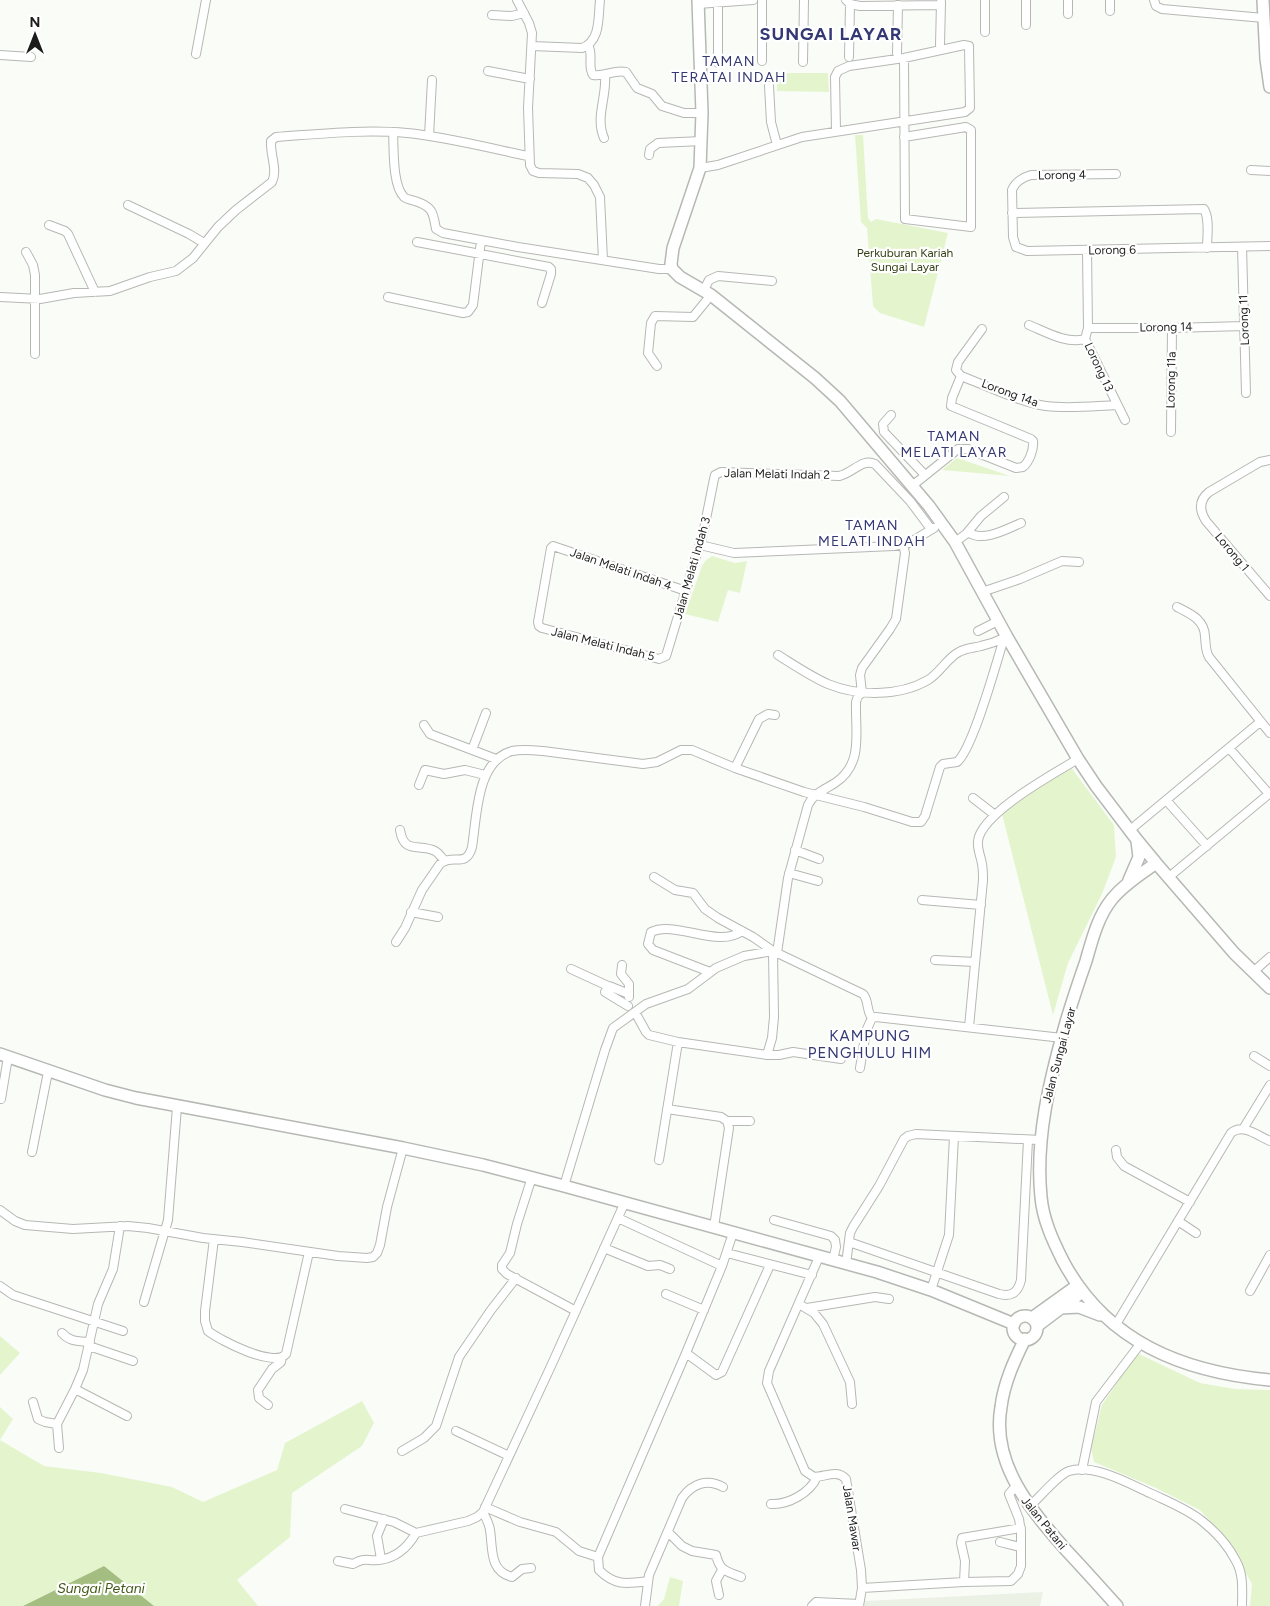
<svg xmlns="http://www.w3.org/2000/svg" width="1270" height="1606" font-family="Figtree,sans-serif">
<rect width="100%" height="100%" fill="#fafcf8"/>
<path fill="#ecf1e6" d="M1043,1592L1040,1606H864L865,1601Z"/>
<path fill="#e4f5ce" d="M777,73H828L829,92L777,91Z
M855,135H863L868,218L871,222L876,219L948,233L924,327L880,313L873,306L867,228L861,222Z
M957,458L1010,476L942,470Z
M712,556L735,563L747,561L740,593L728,590L718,622L685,614L702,566L706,560Z
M1070,766L1114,825L1116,857L1102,894L1068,963L1053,1015L1002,814L1031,791Z
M0,1336L20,1353L0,1375Z
M1137,1353L1200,1383L1235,1389L1270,1390V1606H1250L1252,1584L1226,1539L1200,1510L1156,1488L1094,1462L1091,1448L1102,1405Z
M362,1401L374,1423L362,1446L292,1493L290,1537L237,1580L258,1606H154L104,1566L23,1606H0V1407L13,1419L0,1440L44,1466L101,1473L172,1487L203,1502L277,1470L285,1443Z
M670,1577L683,1581L679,1606H658L664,1599Z"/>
<path fill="#a4bd80" d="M104,1566L154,1606H23Z"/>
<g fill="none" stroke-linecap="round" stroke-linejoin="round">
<g stroke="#b6b8b4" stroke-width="10">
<path id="street" d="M517,0L529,23L532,33L528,108L530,165L533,171L539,173L578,174L588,178L594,185L600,197L603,260
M762,0V61
M846,0L850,4L860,6L941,5
M1026,0V25
M1068,0V14
M1154,0L1156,6L1162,9L1264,18
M698,4L753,0
M1110,11V0
M492,15L512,16L524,13
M985,32V0
M588,45C594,55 587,66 593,75C605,77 614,69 626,72L637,88L652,94L662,106L684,113H702
M940,45L941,2
M532,46L582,48C601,41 598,17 600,0
M897,53L898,5
M196,54L206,0
M0,55L31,57
M849,57L850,4
M904,58L905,219L971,227V130L966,127L904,137
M803,62L804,0
M718,63V3
M488,71L530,79
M769,86L771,122L777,145
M393,132C394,148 392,185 404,197C406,199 411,200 415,201C433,207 433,212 436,229L443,233L518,247L659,269H672
M429,136L432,80
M604,138C595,117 607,97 605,75
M649,155L650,149L658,143L702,141
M700,168L718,165L802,137L965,112L970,108L969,46L964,45L904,58L849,66L838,71L835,77L836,131
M1251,170L1270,171
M1116,174L1031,175C1024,177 1015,182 1012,190L1013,237L1016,247L1027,251L1270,246
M128,205L189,234L204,243
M1012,213L1204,209C1210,219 1207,236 1207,248
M49,225L65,231L68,234L95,292
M417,242L549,267L551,269V274L542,303
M1242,247L1246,393
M1087,251L1088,328L1085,339L1125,420
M26,252L33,265L35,275V354
M704,290L709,280L718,276L772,281
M0,297L40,299L74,293L110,291L150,277L176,271L193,258L218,227L236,210L272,182C278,170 270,155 271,141L276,137C319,134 364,129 407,133C448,137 488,148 528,156
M388,297L463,313L468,312L473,305L481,241
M1029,325C1046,332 1066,344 1085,339
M1088,328H1172L1244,326
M982,329L958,362L956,370L961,376C985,385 1022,403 1046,406C1069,409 1093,406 1117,405
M657,366L648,353L651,323L655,316L693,317L711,295
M891,415L883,424L884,432L925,475
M1171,432L1172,328
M1270,460L1260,462L1209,492C1199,500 1199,510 1206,521L1270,596
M912,486L958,449H968L1016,468L1023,467C1029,462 1034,450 1033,441L1031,439L951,406L952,398L961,376
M968,532C982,543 1007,529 1021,523
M955,542L966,534L981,516L1004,497
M700,545L734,553L894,546L909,543L934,528
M686,591L553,546L551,548L538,622L539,626L542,628L659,659L666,656L703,534L714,479L715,475L721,472L839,476C853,473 862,458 875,464L910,501L931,529
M982,592L1020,579L1062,561L1079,562
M1177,607C1191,614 1205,620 1205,637C1206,644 1205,650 1209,657L1270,733
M978,631L998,621
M778,655C794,665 810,676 828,684C857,696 899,697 928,680C940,673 947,658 959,652C966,648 973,648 981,646C990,644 998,641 1006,637
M862,693L860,675L862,668L890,629L896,619L905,553L903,544
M424,725L430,734L496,759
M1229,748L1269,794
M472,750L486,713
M735,768L759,719L768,714L775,715
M419,785L425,770L444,774L465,770L485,775
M973,798L995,815
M1166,800L1207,846
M400,830C404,855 419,843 435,851C439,853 441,857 444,860
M1130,830L1260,722
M795,850L819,859
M789,873L818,881
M654,877L675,890L693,893L705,909L718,918L753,937L773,951L863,994C869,1000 866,1011 872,1018
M1169,877L1270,793
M922,900L981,905
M411,912L438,917
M396,942L405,928L422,890L440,864C453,853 466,869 472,847C477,817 476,761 512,751C522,749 532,750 543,751L643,764L657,762L681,750H692L735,768L804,792L864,807L912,822H921L925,816L940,767L943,764L957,762C973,749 997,661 1004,638
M777,953L788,878L808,805C814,793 824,790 835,783C864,764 855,732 856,702L858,696L862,693
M935,960L975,962
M622,965L621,974L629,984V997
M571,969L608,986
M710,972L653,950L648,944L651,932C676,920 718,949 742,931
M1253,972L1270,957
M628,1006L605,992L609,986L629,994
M635,1012L646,1032L649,1035L678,1042L767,1055L772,1038L774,1017L773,951
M969,1027L983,880C983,875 983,869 982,864C981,857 977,849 978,841C981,813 1055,773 1078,759
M767,1055H779L793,1052L841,1059
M1254,1056L1270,1066
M860,1068L866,1031L872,1018L876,1017L1062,1038
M1,1099L8,1057
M667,1109L721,1117L727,1121H750
M1243,1129L1270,1085
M1116,1150L1117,1157L1124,1166L1190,1202
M32,1152L48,1072
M659,1160L678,1042
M532,1177L517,1224L510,1253L502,1265V1269L507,1274L576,1311
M564,1186L605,1050L613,1028L646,1004L688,989L716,968L744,956L773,951
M0,1210L15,1221L25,1225L73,1229L128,1226L148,1228L203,1238L242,1242L338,1256L367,1258L373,1257L377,1253L380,1245L387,1207L403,1148
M618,1218L722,1266
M774,1220L831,1236L835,1240L836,1247L833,1260
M1178,1221L1196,1233
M714,1227L729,1128L727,1121
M214,1239L205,1311V1321L208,1331C221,1341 274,1368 286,1354L309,1252
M849,1242L999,1294C1011,1297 1018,1293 1021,1280L1028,1140
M604,1248L648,1266L660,1265L670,1269
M727,1253L812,1275
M819,1257L769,1371L767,1383L805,1471L814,1477C825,1477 837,1469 846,1479L861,1570L862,1588L859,1606
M846,1264L850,1233L853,1227L879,1186L904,1139L908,1136L916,1134L1041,1140
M0,1286L13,1295L123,1331
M931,1290L949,1235L954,1136
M1250,1291L1270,1255
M666,1294L704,1310
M144,1302L168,1220L177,1107
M799,1304L814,1313L823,1324L850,1382L852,1404
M807,1308L875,1297L889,1299
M1115,1326L1231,1133C1243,1123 1258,1136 1270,1141
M62,1333C70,1342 78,1341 90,1342
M89,1346L133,1361
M686,1353L716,1375L722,1372L770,1265
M75,1389L127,1416
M33,1402L38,1419L45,1422L57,1424
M268,1405L259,1398L258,1390L272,1369L281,1362L282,1357
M456,1431L509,1456
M59,1448L57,1424L75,1389L83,1370L98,1304L113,1269L120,1226
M402,1451L424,1438L436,1426L459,1357L491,1310L516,1278
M1082,1470L1096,1402L1141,1343
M771,1504C788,1505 810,1493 817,1477
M485,1507L520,1522L556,1532L579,1551L598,1557
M1029,1507C1038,1499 1059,1474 1069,1471C1093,1463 1130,1484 1152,1494C1169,1502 1187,1509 1202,1521C1216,1532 1228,1545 1236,1561C1244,1575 1242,1591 1242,1606
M345,1509L394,1522L416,1533L468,1521L477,1517L483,1512L551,1366L625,1202
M483,1512C486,1518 489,1523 490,1530C493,1549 489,1571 512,1577L522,1569L531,1568
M668,1532L682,1546L692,1551L716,1555C720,1572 727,1571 741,1577
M1000,1542L1020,1547
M381,1559L377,1536L384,1519
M338,1561L353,1564C365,1557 366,1561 379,1560C396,1558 408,1547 416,1533
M648,1581C626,1584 615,1586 599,1570L598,1557L686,1353L722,1266L733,1233
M964,1582L965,1561L961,1543L962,1538L1021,1528
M862,1588L964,1582L1011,1581L1018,1574L1021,1566V1532L1019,1519L1009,1494L1016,1486
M719,1595L716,1581L722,1570
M645,1606L649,1575L682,1498C692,1484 707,1478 723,1487
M812,1606L816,1602L859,1604"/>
</g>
<g stroke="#b6b8b4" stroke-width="14">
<path id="secondary" d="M698,0L702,113L700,168L673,248L671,264L672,269L680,277L711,295L815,378L840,401L929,506L955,542L1007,637L1078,759L1096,786L1137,840L1156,863L1234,953L1270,988
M1263,0L1266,59L1270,87
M1156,863C1141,874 1124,884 1112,899C1098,916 1092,940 1086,961C1079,981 1072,1002 1066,1022C1050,1079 1035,1138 1041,1197C1043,1220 1053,1241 1063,1261C1106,1342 1183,1372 1270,1380
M1129,880L1139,857L1137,841
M0,1054L105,1090L136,1098L403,1148L483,1165L564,1186L877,1272L931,1290L1014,1324
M1060,1308L1079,1307L1100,1315
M1013 1328a12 12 0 1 1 24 0a12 12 0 1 1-24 0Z
M1032,1318L1078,1285
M1037,1326L1082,1292
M1025,1339C1014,1361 1004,1383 1001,1407C991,1464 1031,1510 1066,1550C1083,1568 1100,1587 1117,1606"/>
</g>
<use href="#street" stroke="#fff" stroke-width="8"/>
<use href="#secondary" stroke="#fff" stroke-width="11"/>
</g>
<g text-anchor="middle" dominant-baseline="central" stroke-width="4.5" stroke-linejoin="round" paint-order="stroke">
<g font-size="12" fill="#1c1c1b" stroke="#fff">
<text transform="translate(1062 175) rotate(-1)">Lorong 4</text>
<text transform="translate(1112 250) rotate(-1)">Lorong 6</text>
<text transform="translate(1244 320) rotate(-92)">Lorong 11</text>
<text transform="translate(1166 327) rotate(-1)">Lorong 14</text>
<text transform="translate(1099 367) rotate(65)">Lorong 13</text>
<text transform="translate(1171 380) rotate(-89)">Lorong 11a</text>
<text transform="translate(1010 393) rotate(20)">Lorong 14a</text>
<text transform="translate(777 474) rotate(1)">Jalan Melati Indah 2</text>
<text transform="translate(1232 552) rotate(50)">Lorong 1</text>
<text transform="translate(692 568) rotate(-74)">Jalan Melati Indah 3</text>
<text transform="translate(621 569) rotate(19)">Jalan Melati Indah 4</text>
<text transform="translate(603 644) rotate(14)">Jalan Melati Indah 5</text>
<text transform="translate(1059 1055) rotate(-75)">Jalan Sungai Layar</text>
<text transform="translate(852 1518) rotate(81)">Jalan Mawar</text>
<text transform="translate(1044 1523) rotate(51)">Jalan Patani</text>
</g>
<g font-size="12" fill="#324215" stroke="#fff">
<text x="905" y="253">Perkuburan Kariah<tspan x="905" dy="14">Sungai Layar</tspan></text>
</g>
<g font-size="14" letter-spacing="1" fill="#343974" stroke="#fff">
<text x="729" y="61">TAMAN<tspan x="729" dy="16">TERATAI INDAH</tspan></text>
<text x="954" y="436">TAMAN<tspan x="954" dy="16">MELATI LAYAR</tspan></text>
<text x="872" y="525">TAMAN<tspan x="872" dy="16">MELATI INDAH</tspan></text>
</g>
<g font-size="14" font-style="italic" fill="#425817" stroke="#fff">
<text x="101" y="1588">Sungai Petani</text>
</g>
<g font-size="15" letter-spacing="1" fill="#343974" stroke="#fff">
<text x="870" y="1036">KAMPUNG<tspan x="870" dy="17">PENGHULU HIM</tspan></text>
</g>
<g font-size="18" font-weight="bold" letter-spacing="1" fill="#343974" stroke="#fff">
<text x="831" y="34">SUNGAI LAYAR</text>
</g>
</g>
<g transform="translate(35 35)" stroke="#ffffff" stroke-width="4" paint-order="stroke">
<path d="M0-4L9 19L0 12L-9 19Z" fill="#1c1c1b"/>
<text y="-8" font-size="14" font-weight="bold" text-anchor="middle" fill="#1c1c1b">N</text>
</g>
</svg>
